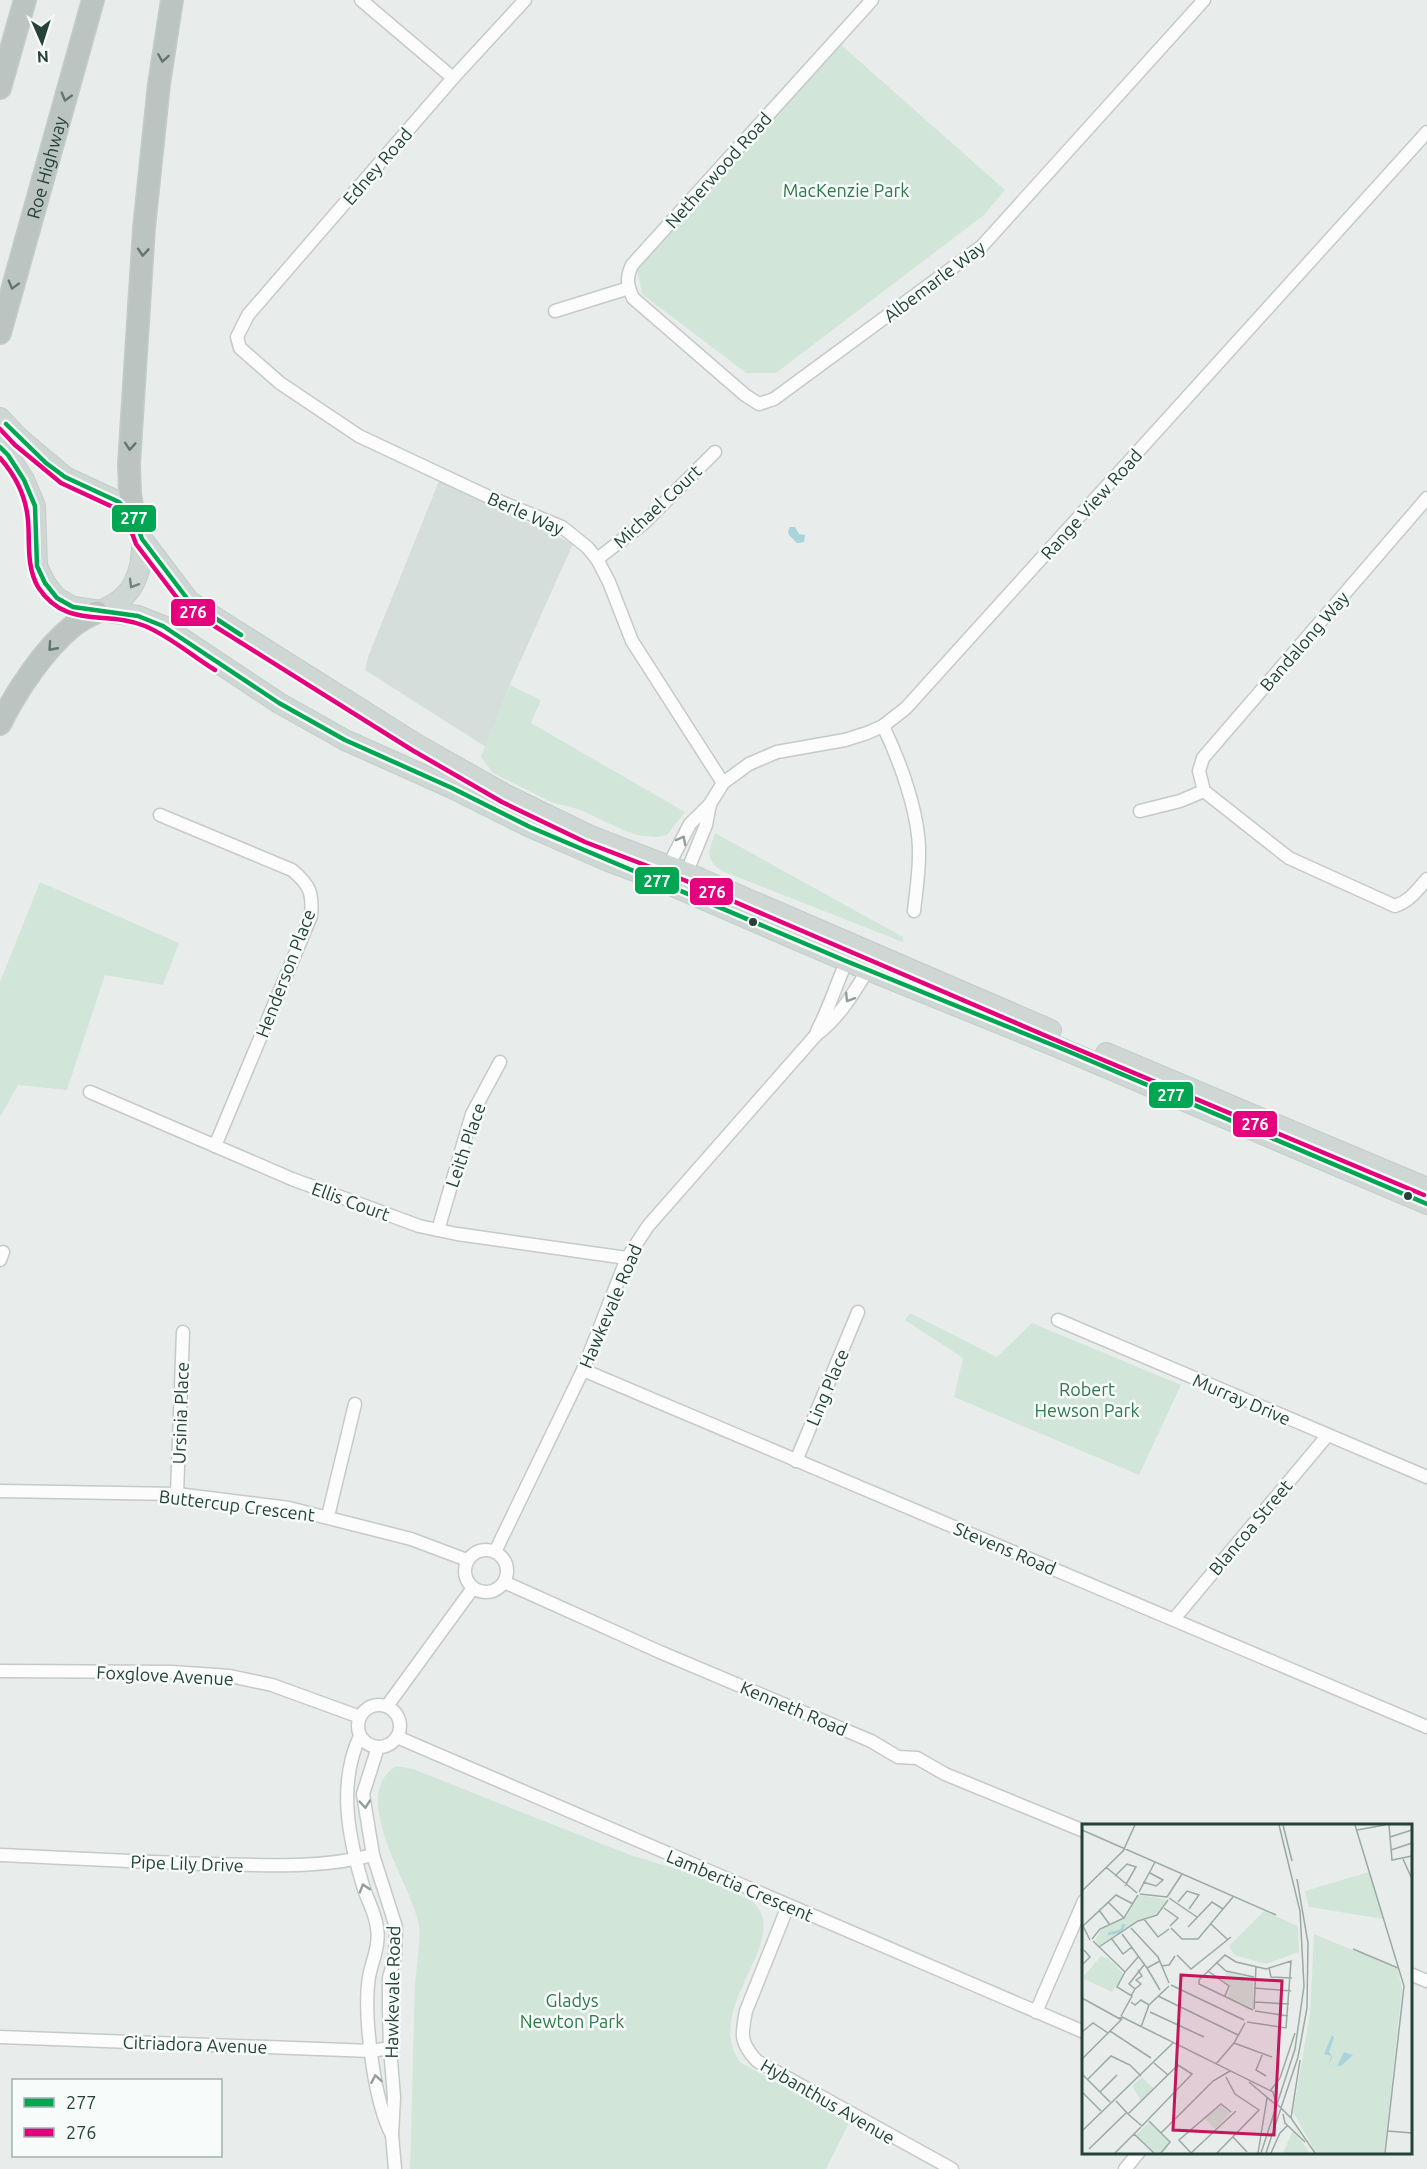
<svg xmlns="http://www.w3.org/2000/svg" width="1427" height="2169" font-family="Ubuntu,sans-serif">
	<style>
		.built { fill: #d6dedb }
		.green { fill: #d1e6d8 }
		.water { fill: #a9d4db }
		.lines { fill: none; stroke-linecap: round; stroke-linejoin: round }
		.street-casing { stroke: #c5cac8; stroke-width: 15 }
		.primary-casing { stroke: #c3ccc9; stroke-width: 22 }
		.highway-casing { stroke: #c3ccc9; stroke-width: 24 }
		.street { stroke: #fcfcfc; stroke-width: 12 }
		.primary { stroke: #cfd7d5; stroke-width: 20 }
		.highway { stroke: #bcc4c2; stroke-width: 21 }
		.bus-1-casing { stroke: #f7fbf9; stroke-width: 9 }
		.bus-2-casing { stroke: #f7fbf9; stroke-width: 9 }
		.bus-1 { stroke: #00a651; stroke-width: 4.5 }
		.bus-2 { stroke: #e5007d; stroke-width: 4.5 }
		.oneway { stroke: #617670 }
		.oneway2 { stroke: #718580 }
		.oneway3 { stroke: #909f9b }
		.bus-dot { fill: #24423a; stroke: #f7fbf9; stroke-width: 2 }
		.labels { text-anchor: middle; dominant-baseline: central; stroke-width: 5; stroke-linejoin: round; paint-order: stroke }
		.street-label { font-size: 18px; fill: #24423a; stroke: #f7fbf9 }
		.park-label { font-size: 18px; fill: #2d7a4b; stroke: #f7fbf9 }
		.inset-river { fill: none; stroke: #a9d4db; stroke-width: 3 }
		.inset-road { fill: none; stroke: #9aa9a4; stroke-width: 1.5 }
		.view { fill: #c2185b; fill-opacity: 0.15; stroke: #c2185b; stroke-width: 3 }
		.inset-edge { fill: none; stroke: #24423a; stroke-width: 3 }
		.line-badge { stroke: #f7fbf9; stroke-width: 2 }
		.badge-label { font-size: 16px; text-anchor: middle; font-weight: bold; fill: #fff }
	</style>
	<rect width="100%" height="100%" fill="#e8edeb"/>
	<!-- built -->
	<polygon class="built" points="439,481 573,544 510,684 486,747 365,670 368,657"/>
	<!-- green -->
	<g class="green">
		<polygon points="839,43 1005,190 984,215 776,373 746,373 642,294 637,269"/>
		<polygon points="510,685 541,700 531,723 685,812 667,835 658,837 641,836 625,831 581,810 551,802 493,773 481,757"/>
		<path d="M 715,833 L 903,937 L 903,942 L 722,871 C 704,859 709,851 715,833 Z"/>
		<polygon points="40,882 179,943 163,985 105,975 67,1090 18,1085 0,1117 0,982"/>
		<polygon points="910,1313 997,1357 1032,1323 1181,1385 1139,1475 954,1397 963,1358 905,1320"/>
		<path d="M 396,1766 L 413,1769 L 630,1855 L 693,1874 L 752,1901 C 795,1939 701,2008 740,2062 L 849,2123 L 826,2169 L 410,2169 C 412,2108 413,2047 415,1985 C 416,1970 421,1939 419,1926 C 412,1884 347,1797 396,1766 Z"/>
	</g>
	<!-- water -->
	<polygon class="water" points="790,527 795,527 799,534 805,535 804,542 797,543 789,535 788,531"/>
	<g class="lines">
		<defs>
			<g id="street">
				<polyline points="361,0 453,78"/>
				<polyline points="525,0 453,78 248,315 237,337 240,348 280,383 359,436 489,497 562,527 587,547 597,559 609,582 632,641 723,783"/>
				<path d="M 872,0 L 632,265 C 626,278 627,285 633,298 L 745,395 L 759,404 L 774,399 L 982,246 L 1204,0"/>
				<polyline points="555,311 629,288"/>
				<path d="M 1427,498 L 1203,758 L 1199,771 L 1204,791 L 1289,858 L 1395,906 C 1410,901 1417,890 1427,879"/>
				<polyline points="597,559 643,524 715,452"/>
				<path d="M 883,726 C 900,761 920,815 919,855 C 919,874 916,892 914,911"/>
				<polyline points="1140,811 1180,801 1204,791"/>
				<path d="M 160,815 L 292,870 C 310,885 313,893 311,916 L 215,1146"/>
				<polyline points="665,872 690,824 710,804 723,783 749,764 777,752 845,740 867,733 883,726 906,708 1427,132"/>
				<polyline points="684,879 706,825 710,804"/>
				<path d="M 817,1031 C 830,1007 837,981 849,956"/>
				<polyline points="90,1092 292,1179 419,1226 457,1234 627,1258"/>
				<polyline points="438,1230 472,1114 500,1062"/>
				<polyline points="0,1260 3,1252"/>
				<polyline points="1058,1320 1427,1477"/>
				<polyline points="583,1370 1427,1727"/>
				<polyline points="796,1461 858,1312"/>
				<polyline points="0,1491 177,1494 289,1508 411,1539 467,1560"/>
				<polyline points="177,1494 183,1332"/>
				<polyline points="328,1516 355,1404"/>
				<circle cx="486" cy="1571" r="21"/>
				<path d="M 495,1552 L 583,1370 L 627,1258 L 648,1226 L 816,1035 C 840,1017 855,991 870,966"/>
				<polyline points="504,1582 660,1652 871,1741 898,1757 917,1758 945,1774 1084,1831"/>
				<polyline points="1174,1619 1327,1436"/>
				<polyline points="0,1671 172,1672 230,1676 272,1685 360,1717"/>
				<circle cx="379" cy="1726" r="21"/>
				<polyline points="387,1706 473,1588"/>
				<path d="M 360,1736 C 337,1785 349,1840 364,1889 C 368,1901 376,1915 377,1928 C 380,1945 372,1961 369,1977 C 363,2015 374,2102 392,2135"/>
				<polyline points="397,1737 1084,2032"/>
				<polyline points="378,1747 363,1794 373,1855 396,1927 395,1956 389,1978 389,2010 390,2048 394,2097 392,2135 395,2169"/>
				<path d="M 0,1855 C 70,1858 140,1862 210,1864 C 264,1865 320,1869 373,1855"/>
				<path d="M 788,1906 L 746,2011 C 741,2035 740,2043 757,2061 L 952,2169"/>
				<polyline points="1410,1974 1427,1981"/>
				<polyline points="1036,2012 1084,1901"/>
				<polyline points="0,2037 371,2051 390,2048"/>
				<polyline points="1125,2169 1139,2152"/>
			</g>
			<g id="primary">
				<polyline points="0,418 20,439 65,477 119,502 134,518 142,539 189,601 416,744 506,795 588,835 687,873 1051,1030"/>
				<polyline points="0,447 8,455 24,480 35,506 37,566 45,583 57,598 73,607 138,616 163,626 279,703 345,740 452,788 530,827 608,861 661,881 846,961 1065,1050 1427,1204"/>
				<path d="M 97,612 C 133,600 143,574 142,539"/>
				<polyline points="1106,1053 1427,1188"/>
			</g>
			<g id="highway">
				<polyline points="0,88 25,0"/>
				<path id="s1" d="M 0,333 L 93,0"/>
				<polyline points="134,518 130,494 129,464 144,228 159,84 172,0"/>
				<path d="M 0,724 C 16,692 44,649 73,626 C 80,620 89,616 97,612"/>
			</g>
		</defs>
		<!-- street casing -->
		<use href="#street" class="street-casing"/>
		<!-- primary casing -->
		<use href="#primary" class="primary-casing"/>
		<!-- highway casing -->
		<use href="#highway" class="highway-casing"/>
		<!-- street -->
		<use href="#street" class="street"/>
		<!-- primary -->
		<use href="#primary" class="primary"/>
		<!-- highway -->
		<use href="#highway" class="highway"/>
		<defs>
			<g id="bus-1">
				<polyline points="6,424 46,463 65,477 119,502 134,518 142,539 189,601 241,635"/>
				<polyline points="0,447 8,455 24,480 35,506 37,566 45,583 57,598 73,607 138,616 163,626 279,703 345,740 452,788 530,827 846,961 1065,1050 1427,1204"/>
			</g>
			<g id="bus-2">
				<polyline points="0,429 15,445 61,483 115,508 128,522 136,544 184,607 412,750 502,802 585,842 684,880 1051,1038 1424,1195"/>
				<path d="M 0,458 C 15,475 26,497 28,520 C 30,542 26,566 38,587 C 66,630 106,610 145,626 C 171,637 192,656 215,670"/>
			</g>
		</defs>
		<!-- bus-1 casing -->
		<use href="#bus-1" class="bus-1-casing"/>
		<!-- bus-2 casing -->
		<use href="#bus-2" class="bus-2-casing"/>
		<!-- bus-1 -->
		<use href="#bus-1" class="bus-1"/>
		<!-- bus-2 -->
		<use href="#bus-2" class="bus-2"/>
	</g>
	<!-- one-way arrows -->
	<defs><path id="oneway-chevron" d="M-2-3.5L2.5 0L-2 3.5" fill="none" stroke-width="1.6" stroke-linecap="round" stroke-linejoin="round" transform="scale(1.5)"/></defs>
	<g class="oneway">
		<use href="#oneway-chevron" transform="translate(163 58) rotate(99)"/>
		<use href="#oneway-chevron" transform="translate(66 97) rotate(106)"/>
		<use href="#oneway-chevron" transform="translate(143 252) rotate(94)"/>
		<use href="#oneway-chevron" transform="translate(13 285) rotate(106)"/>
		<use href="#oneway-chevron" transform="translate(130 446) rotate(94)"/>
		<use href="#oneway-chevron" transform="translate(52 647) rotate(132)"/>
	</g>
	<use class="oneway2" href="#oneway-chevron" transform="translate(133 584) rotate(121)"/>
	<g class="oneway3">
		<use href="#oneway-chevron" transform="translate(682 840) rotate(-62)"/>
		<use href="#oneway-chevron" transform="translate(849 998) rotate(122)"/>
		<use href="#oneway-chevron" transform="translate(365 1804) rotate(85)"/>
		<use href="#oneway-chevron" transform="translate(364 1888) rotate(-107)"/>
		<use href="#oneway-chevron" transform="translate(376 2079) rotate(-100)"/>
	</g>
	<!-- markers -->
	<g class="bus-dot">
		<circle cx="753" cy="922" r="5"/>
		<circle cx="1408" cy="1196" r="5"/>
	</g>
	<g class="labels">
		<!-- street labels -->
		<g class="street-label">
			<text transform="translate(377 166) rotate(-49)">Edney Road</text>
			<text stroke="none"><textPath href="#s1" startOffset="172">Roe Highway</textPath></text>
			<text transform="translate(718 170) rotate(-48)">Netherwood Road</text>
			<text transform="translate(934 281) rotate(-37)">Albemarle Way</text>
			<text transform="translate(1091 504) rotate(-48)">Range View Road</text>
			<text transform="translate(657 506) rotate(-43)">Michael Court</text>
			<text transform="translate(526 513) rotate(24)">Berle Way</text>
			<text transform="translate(1304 641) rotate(-49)">Bandalong Way</text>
			<text transform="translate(285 973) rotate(-69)">Henderson Place</text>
			<text transform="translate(465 1145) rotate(-71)">Leith Place</text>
			<text transform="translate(351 1201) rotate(20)">Ellis Court</text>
			<text transform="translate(610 1306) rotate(-67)">Hawkevale Road</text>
			<text transform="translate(827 1387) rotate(-67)">Ling Place</text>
			<text transform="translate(1242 1399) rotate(23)">Murray Drive</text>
			<text transform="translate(180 1413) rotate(-88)">Ursinia Place</text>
			<text transform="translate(237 1505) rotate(7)">Buttercup Crescent</text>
			<text transform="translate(1250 1527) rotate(-50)">Blancoa Street</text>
			<text transform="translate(1005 1548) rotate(23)">Stevens Road</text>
			<text transform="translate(165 1675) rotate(3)">Foxglove Avenue</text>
			<text transform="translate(794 1708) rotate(23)">Kenneth Road</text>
			<text transform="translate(187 1863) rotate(2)">Pipe Lily Drive</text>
			<text transform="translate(740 1885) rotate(23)">Lambertia Crescent</text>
			<text transform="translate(392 1992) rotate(-89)">Hawkevale Road</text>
			<text transform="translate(195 2044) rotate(2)">Citriadora Avenue</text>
			<text transform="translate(828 2101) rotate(30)">Hybanthus Avenue</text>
		</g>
		<!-- park labels -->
		<g class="park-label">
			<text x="846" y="190">MacKenzie Park</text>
			<text x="1087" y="1389">Robert<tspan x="1087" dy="21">Hewson Park</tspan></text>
			<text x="572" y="2000">Gladys<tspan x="572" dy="21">Newton Park</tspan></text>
		</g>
	</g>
	<!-- overview -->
	<g transform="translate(1082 1824)">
		<rect width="330" height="330" fill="#e8edeb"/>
		<path d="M 287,48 L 302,95 L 227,83 L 223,67 ZM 57,71 L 83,75 L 84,78 L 76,89 L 56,96 L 18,122 L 13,117 L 20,104 L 45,92 ZM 182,87 L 216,102 L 217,128 L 184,140 L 152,131 L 147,122 ZM 232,110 L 316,145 L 320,165 L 302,329 L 234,329 L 211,288 L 228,190 ZM 19,132 L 27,135 L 42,150 L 30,168 L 0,154 ZM 145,148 L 171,155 L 171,184 L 146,173 L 148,162 L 140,157 ZM 60,253 L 71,264 L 59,277 L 50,262 ZM 139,282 L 148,289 L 133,305 L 122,294 ZM 67,298 L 87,318 L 78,329 L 73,329 L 54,311 ZM 211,306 L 228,329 L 201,329 Z" fill="#d1e6d8"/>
		<path d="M 250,211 L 252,214 L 247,228 L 249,231 L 250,233 L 247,241 L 255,242 L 262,228 L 271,231 L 259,242 L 247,241 L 249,232 L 242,230 Z" fill="#a9d4db"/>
		<path class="inset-river" d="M 26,110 L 39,107 L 42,100"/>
		<path class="inset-road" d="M 201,1 L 210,37M 273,1 L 322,162 L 303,329M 307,1 L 310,36 L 330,32M 0,6 L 194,91M 275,6 L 303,1M 308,13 L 330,6M 309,26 L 330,19M 321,35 L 330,55M 24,43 L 55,69M 33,52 L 45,40 L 54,43 L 43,62M 61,58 L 74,62 L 81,56 L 68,49M 0,67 L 41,27 L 53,1M 57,68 L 73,38M 58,70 L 85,73M 85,73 L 100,50M 87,74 L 115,93M 26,78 L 42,94M 96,78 L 105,67 L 117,71 L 107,85M 82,84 L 96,94 L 88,102M 17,86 L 28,101M 62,95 L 76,113 L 87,105M 129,100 L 146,116M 106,103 L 130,78 L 141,85M 49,104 L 76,133 L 87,159M 89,104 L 100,115 L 116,115 L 151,73M 40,110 L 65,144 L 78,137M 29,114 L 41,130 L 50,123M 10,115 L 18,105 L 42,94 L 56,71M 8,116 L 1,102 L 34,71 L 51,80M 11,117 L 43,148 L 57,132M 17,123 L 56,97 L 75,91 L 86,76M 271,125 L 316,144M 95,131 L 109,145 L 149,113M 134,138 L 144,147 L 172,153M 0,141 L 8,133 L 2,126M 79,142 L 87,141 L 93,132M 65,144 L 78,166M 187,144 L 189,153 L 210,154M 126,147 L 147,162 L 143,172M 89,161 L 162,196M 172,164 L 209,167M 53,165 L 59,160 L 54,156 L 60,152 L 56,146M 49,172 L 53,165 L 47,160 L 62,141M 76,172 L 156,211M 0,174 L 38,195 L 41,193 L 37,194M 49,178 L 53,181 L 59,176 L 67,181M 173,178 L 207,180M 172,185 L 174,142M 173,187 L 206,192M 68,188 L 122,213M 39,192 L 50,172 L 35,163 L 43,148M 40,193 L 191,268 L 194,279 L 209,294 L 233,329M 165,198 L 204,204 L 209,137 L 184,145 L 154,138 L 143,131 L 117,156 L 117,160 L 171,186M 59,203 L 67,181 L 87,162M 28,207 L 69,234M 0,208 L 11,199 L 26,209M 152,219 L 190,233M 181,229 L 174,246 L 184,252M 0,235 L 40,195M 72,239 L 86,251M 134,240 L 152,219 L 163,199M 0,250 L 28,278M 6,255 L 29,232 L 48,241 L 59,252M 167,258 L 193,280M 188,267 L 198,254 L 213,209M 0,268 L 19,287M 18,268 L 35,251M 34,277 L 46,290 L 60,302 L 110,250 L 96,241 L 46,290M 201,290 L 203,299 L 223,318M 209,294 L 218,236M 67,297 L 88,318 L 79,329M 0,307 L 92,218M 306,307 L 330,309M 79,309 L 131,257 L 148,247M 52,310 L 72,329M 151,313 L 165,328M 7,325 L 44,289M 33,329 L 59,303M 109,329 L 97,316 L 139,280 L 149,288M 109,329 L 154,287M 135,329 L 177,286 L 153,270 L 144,253M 176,329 L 185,274M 179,329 L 213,225 L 222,162 L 218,87 L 197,1M 184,329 L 216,233 L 225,184 L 226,119 L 215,55M 189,329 L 198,309 L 206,301"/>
		<path class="view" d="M 99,151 L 200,157 L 192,311 L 91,306 Z"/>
		<rect width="330" height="330" class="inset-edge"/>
	</g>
	<g class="line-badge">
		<rect x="111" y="504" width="46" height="29" rx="6" fill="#00a651"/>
		<rect x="170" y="598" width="46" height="29" rx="6" fill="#e5007d"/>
		<rect x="634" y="866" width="46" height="29" rx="6" fill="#00a651"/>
		<rect x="689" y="877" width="45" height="29" rx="6" fill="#e5007d"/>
		<rect x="1148" y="1081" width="46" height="28" rx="6" fill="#00a651"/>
		<rect x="1232" y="1110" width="46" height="28" rx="6" fill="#e5007d"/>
	</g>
	<g class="badge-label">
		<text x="134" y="524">277</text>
		<text x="193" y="618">276</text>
		<text x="657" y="887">277</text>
		<text x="712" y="898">276</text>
		<text x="1171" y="1101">277</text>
		<text x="1255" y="1130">276</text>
	</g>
	<!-- legend -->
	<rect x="12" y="2079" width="210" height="78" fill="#f7fbf9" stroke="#a3b1ad" stroke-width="1.5"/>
	<rect x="24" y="2098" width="30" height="9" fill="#00a651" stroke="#a3b1ad" stroke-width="1.5"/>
	<text x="66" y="2109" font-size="18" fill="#24423a">277</text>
	<rect x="24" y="2128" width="30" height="9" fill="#e5007d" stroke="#a3b1ad" stroke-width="1.5"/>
	<text x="66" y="2139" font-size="18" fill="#24423a">276</text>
	<!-- north arrow -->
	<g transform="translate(42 42) rotate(177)" stroke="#f7fbf9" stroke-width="4.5" paint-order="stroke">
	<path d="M0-4.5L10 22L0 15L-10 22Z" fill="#24423a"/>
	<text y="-9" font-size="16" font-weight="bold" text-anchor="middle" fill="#24423a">N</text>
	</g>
</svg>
